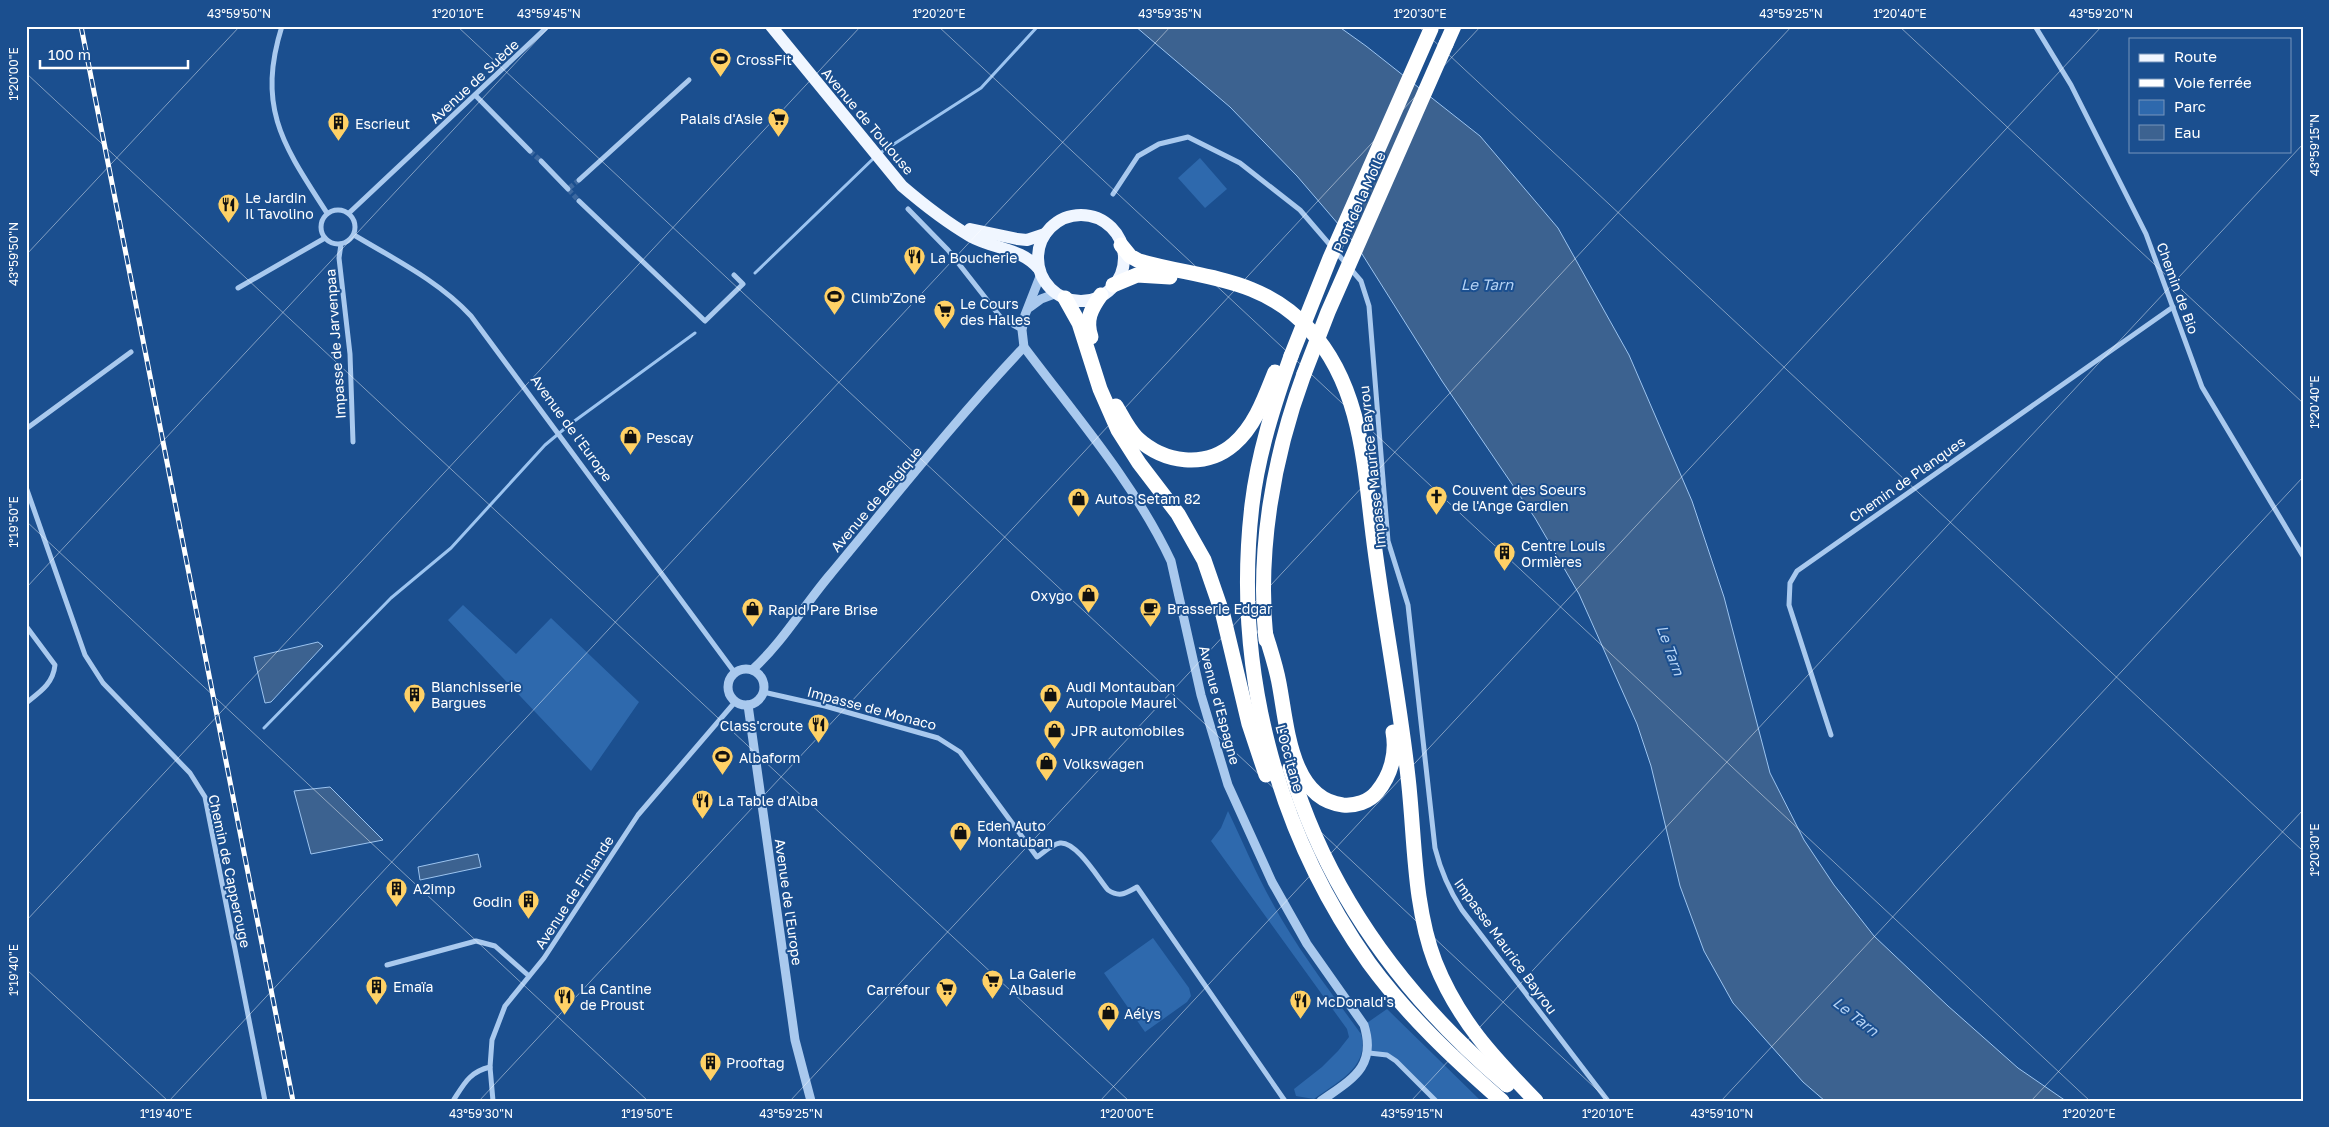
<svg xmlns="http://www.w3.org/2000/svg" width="2329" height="1127" font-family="'Golos Text',sans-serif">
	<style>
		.green { fill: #2e69ad }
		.water { fill: #3c6290; stroke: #9cc4f0 }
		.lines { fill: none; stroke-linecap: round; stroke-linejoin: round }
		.stream { stroke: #9cc4f0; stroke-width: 3 }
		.minor-tunnel { stroke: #3d69a0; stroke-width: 5; stroke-dasharray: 5 2.5; stroke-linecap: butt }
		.minor { stroke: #a9c9ee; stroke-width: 5 }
		.tertiary { stroke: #a9c9ee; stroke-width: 9 }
		.primary { stroke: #f0f6ff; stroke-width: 12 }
		.motorway { stroke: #fff; stroke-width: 15 }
		.rail-casing { stroke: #fff; stroke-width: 5 }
		.rail { stroke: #1b4f8f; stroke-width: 3; stroke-dasharray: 9; stroke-linecap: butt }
		.motorway-bridge { stroke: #fff; stroke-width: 15 }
		.ticks { fill: none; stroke: #fff; stroke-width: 1; stroke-opacity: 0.45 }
		.labels { text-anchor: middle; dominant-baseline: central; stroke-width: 4; stroke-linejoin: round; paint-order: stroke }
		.poi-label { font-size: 14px; fill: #fff; stroke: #1b4f8f; text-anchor: start }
		.street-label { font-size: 14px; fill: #fff; stroke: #1b4f8f }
		.water-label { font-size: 15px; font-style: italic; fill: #b5d3f5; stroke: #1b4f8f }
		.neatline { fill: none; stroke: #fff; stroke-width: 2 }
		.ticks-label { font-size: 12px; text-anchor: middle; fill: #fff }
	</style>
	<rect width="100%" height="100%" fill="#1b4f8f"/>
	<!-- green -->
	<g class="green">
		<polygon points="1200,158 1227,189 1205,208 1178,178"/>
		<polygon points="463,605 516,654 551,618 639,702 591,771 448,620"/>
		<path d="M 1228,811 C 1243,842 1256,874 1273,904 C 1298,950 1330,991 1361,1034 C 1370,1067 1337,1082 1314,1099 L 1296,1096 L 1294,1089 L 1322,1067 L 1338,1051 L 1349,1037 L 1347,1029 L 1211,841 L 1221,828 Z"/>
		<polygon points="1153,938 1189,988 1191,996 1187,1002 1145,1032 1104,973"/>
		<polygon points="1387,1009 1481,1101 1436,1101 1387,1055 1369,1053 1364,1025"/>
	</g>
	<!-- water -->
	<g class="water">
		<polygon points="1135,26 1338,26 1366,46 1480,136 1558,228 1629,355 1692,501 1724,597 1770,773 1804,840 1834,885 1874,936 1948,1006 2018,1068 2066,1101 1825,1101 1803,1082 1733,1003 1704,951 1680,886 1651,766 1637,724 1579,594 1535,518 1442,381 1357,246 1297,176 1230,107"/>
		<polygon points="318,642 323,646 271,702 265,703 254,657"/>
		<polygon points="330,787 383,840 311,854 294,791"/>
		<polygon points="478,854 481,867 420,880 418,867"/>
	</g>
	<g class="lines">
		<!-- stream -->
		<g class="stream">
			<polyline points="880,153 981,88 1038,26"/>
			<polyline points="755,273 875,157"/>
			<polyline points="264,728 391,598 451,548 545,445 569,425 695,333"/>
		</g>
		<!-- minor-tunnel -->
		<g class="minor-tunnel">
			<polyline points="530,151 541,161"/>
			<polyline points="579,180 568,189 579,201"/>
		</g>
		<!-- minor -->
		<g class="minor">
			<path d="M 282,26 C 256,109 284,146 327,213"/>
			<polyline points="2035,26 2071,85 2146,234 2202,387 2303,556"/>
			<polyline points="475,95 530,151"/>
			<polyline points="541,161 568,189"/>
			<polyline points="579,180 689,80"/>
			<path d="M 1113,194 L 1138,156 L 1159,144 L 1188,137 L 1240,163 L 1300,210 L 1361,281 L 1369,306 L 1388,541 L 1408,605 L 1435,848 C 1441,872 1449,890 1462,910 L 1608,1101"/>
			<polyline points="579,201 705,321 743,284 734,275"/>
			<polyline points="908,209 948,250 1002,319 1022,330"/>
			<circle cx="338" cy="227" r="17"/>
			<polyline points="349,213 548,26"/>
			<path d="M 354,235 C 394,259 439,281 471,316 L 735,673"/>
			<polyline points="341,244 339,258 350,354 353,442"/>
			<polyline points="238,288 325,238"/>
			<polyline points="26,429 131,352"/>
			<polyline points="26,487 85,655 103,683 190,773 205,797 265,1101"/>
			<path d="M 26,626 L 55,665 C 53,684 40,692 26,703"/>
			<path d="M 763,692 L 825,706 L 938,738 L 960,752 L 1037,857 C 1043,853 1052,844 1060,843 C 1076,841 1098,878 1108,890 C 1120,898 1126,893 1137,887 L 1285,1101"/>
			<polyline points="1831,735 1789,605 1790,583 1797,571 2173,307"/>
			<polyline points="387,965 476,941 495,946 529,976"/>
			<polyline points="1369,1053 1387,1055 1396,1061 1436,1101"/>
			<path d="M 453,1101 C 464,1084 469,1072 490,1067"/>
			<polyline points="493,1101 490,1067 492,1040 505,1006 544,958 638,815 735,702"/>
		</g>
		<!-- tertiary -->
		<g class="tertiary">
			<path d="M 1041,274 L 1025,315 L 1022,330 L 1024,347 C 1075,415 1135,484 1171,561 L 1201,695 L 1228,785 L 1272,882 L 1307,944 L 1364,1025 C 1377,1067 1352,1079 1321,1101"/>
			<polyline points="1030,307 1041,299 1057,293"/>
			<circle cx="746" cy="687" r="18"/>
			<path d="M 752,670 C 782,643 803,607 829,576 C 893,499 955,420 1024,347"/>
			<polyline points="748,705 795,1040 811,1101"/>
		</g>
		<!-- primary -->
		<g class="primary">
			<path d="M 771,26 L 902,186 C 923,204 946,222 970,236 C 993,249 1022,248 1039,269"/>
			<circle cx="1081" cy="258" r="43"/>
			<polyline points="970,229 1017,239 1027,240 1045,234"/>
		</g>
		<!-- motorway -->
		<g class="motorway">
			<polyline points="1446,44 1454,26"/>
			<path d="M 1121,245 L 1130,256 L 1139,261 C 1202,279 1261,276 1310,330 C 1361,386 1364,464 1373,535 C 1383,616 1399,696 1408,777 C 1415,837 1413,904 1435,962 C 1458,1020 1493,1057 1536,1101"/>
			<polyline points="1113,285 1137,275 1170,277"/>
			<polyline points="1065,298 1079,323 1100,389 1118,430 1139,463 1178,514 1204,560 1223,615 1249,724 1266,775"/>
			<path d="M 1091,337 C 1085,320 1091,309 1101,295"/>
			<path d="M 1291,356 C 1274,404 1258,454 1252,505 C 1233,667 1275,830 1369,963 C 1407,1015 1454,1059 1502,1101"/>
			<path d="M 1116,406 C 1122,416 1128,429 1137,438 C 1164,463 1205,469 1234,444 C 1255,426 1265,397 1275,372"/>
			<path d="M 1265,632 C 1270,649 1276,666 1279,683 C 1287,724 1290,799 1343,805 C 1355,806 1369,802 1377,792 C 1391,775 1397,753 1393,732"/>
			<path d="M 1266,640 C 1257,551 1273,458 1304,374"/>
			<path d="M 1290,768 C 1328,895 1407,1000 1507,1085"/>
		</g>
		<defs>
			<polyline id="rail" points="81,26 293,1101"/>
		</defs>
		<!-- rail casing -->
		<use href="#rail" class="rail-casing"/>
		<!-- rail -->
		<use href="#rail" class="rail"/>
		<!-- motorway-bridge -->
		<g class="motorway-bridge">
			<polyline points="1291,356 1330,258 1431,29"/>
			<polyline points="1304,374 1328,312 1446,44"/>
		</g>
	</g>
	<!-- ticks -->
	<path class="ticks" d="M 457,26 L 1609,1101M 938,26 L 2090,1101M 1418,26 L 2303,851M 1899,26 L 2303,403M 26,73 L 1129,1101M 26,255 L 240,26M 26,521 L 648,1101M 26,588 L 550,26M 26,921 L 861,26M 26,969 L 168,1101M 169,1101 L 1171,26M 479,1101 L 1481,26M 790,1101 L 1792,26M 1100,1101 L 2102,26M 1411,1101 L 2303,144M 1721,1101 L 2303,477M 2031,1101 L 2303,810"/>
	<!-- icons -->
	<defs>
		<symbol id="stadium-pin" viewBox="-11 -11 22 30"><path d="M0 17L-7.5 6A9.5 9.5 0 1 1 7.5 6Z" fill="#ffd166" stroke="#1b4f8f"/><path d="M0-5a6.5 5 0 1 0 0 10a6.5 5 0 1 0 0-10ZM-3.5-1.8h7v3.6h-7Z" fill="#111"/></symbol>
		<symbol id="supermarket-pin" viewBox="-11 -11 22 30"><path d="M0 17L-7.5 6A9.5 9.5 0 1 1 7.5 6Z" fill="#ffd166" stroke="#1b4f8f"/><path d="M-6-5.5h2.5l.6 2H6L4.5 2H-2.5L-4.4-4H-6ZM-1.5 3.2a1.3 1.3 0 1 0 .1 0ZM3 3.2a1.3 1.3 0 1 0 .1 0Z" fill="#111"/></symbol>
		<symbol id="building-pin" viewBox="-11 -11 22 30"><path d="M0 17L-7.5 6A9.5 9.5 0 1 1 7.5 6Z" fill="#ffd166" stroke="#1b4f8f"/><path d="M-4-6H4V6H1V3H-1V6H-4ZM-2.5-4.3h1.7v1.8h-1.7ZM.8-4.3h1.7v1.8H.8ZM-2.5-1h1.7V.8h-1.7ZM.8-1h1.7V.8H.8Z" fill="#111"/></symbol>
		<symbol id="restaurant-pin" viewBox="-11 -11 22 30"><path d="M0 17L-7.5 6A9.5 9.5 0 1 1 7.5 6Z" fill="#ffd166" stroke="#1b4f8f"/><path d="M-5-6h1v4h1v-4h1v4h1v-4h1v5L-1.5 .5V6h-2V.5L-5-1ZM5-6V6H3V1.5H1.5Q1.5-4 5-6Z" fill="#111"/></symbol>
		<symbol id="shop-pin" viewBox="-11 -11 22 30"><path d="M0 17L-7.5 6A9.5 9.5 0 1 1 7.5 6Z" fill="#ffd166" stroke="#1b4f8f"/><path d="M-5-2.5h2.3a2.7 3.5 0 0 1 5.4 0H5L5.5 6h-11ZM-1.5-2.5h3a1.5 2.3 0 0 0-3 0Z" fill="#111"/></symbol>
		<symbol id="church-pin" viewBox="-11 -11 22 30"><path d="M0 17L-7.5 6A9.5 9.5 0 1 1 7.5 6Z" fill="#ffd166" stroke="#1b4f8f"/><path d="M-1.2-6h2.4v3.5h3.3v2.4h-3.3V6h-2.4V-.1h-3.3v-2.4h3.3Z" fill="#111"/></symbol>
		<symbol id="cafe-pin" viewBox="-11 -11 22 30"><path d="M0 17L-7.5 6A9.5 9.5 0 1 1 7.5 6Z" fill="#ffd166" stroke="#1b4f8f"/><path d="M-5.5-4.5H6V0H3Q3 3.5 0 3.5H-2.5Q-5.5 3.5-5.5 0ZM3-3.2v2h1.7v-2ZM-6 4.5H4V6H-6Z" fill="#111"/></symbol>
	</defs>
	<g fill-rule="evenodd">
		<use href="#stadium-pin" x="708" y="46" width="25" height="34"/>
		<use href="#supermarket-pin" x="766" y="106" width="25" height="34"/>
		<use href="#building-pin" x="326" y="110" width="25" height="34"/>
		<use href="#restaurant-pin" x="216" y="192" width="25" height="34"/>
		<use href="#restaurant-pin" x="902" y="244" width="25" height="34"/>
		<use href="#stadium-pin" x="822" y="284" width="25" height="34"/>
		<use href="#supermarket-pin" x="932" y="298" width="25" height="34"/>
		<use href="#shop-pin" x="618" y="424" width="25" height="34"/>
		<use href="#church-pin" x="1424" y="484" width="25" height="34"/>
		<use href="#shop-pin" x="1066" y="486" width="25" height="34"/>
		<use href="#building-pin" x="1492" y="540" width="25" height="34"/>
		<use href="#shop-pin" x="1076" y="582" width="25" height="34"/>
		<use href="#cafe-pin" x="1138" y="596" width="25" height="34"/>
		<use href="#shop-pin" x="740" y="596" width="25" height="34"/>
		<use href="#building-pin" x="402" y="682" width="25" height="34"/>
		<use href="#shop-pin" x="1038" y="682" width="25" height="34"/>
		<use href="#restaurant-pin" x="806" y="712" width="25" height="34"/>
		<use href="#shop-pin" x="1042" y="718" width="25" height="34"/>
		<use href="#stadium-pin" x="710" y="744" width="25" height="34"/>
		<use href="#shop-pin" x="1034" y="750" width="25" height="34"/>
		<use href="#restaurant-pin" x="690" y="788" width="25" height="34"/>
		<use href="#shop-pin" x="948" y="820" width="25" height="34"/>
		<use href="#building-pin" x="384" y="876" width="25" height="34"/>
		<use href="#building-pin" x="516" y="888" width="25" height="34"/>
		<use href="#supermarket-pin" x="980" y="968" width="25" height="34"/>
		<use href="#building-pin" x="364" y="974" width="25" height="34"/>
		<use href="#supermarket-pin" x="934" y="976" width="25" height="34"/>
		<use href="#restaurant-pin" x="552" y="984" width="25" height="34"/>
		<use href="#restaurant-pin" x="1288" y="988" width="25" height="34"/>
		<use href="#shop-pin" x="1096" y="1000" width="25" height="34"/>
		<use href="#building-pin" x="698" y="1050" width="25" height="34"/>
	</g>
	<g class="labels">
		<!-- poi labels -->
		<g class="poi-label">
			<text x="736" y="59">CrossFit</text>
			<text x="763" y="118" text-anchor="end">Palais d'Asie</text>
			<text x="355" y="123">Escrieut</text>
			<text x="245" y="197">Le Jardin<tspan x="245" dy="16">Il Tavolino</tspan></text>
			<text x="930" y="257">La Boucherie</text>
			<text x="851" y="297">Climb'Zone</text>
			<text x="960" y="303">Le Cours<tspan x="960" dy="16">des Halles</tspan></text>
			<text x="646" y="437">Pescay</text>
			<text x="1452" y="489">Couvent des Soeurs<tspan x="1452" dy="16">de l'Ange Gardien</tspan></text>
			<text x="1095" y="498">Autos Setam 82</text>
			<text x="1521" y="545">Centre Louis<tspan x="1521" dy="16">Ormières</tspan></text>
			<text x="1073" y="595" text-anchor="end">Oxygo</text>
			<text x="1167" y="608">Brasserie Edgar</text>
			<text x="768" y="609">Rapid Pare Brise</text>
			<text x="431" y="686">Blanchisserie<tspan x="431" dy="16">Bargues</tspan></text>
			<text x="1066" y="686">Audi Montauban<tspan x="1066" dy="16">Autopole Maurel</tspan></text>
			<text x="803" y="725" text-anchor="end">Class'croute</text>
			<text x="1071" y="730">JPR automobiles</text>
			<text x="739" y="757">Albaform</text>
			<text x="1063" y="763">Volkswagen</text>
			<text x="718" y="800">La Table d'Alba</text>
			<text x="977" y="825">Eden Auto<tspan x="977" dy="16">Montauban</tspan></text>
			<text x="413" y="888">A2imp</text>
			<text x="512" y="901" text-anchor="end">Godin</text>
			<text x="1009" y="973">La Galerie<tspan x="1009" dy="16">Albasud</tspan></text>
			<text x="393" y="986">Emaïa</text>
			<text x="580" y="988">La Cantine<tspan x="580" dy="16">de Proust</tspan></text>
			<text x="930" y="989" text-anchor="end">Carrefour</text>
			<text x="1316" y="1001">McDonald's</text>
			<text x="1124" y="1013">Aélys</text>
			<text x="726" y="1062">Prooftag</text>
		</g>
		<!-- street labels -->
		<g class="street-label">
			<text transform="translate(474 81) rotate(-43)">Avenue de Suède</text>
			<text transform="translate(868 121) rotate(50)">Avenue de Toulouse</text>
			<text transform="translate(1359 202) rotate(-66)">Pont de la Molle</text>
			<text transform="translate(2178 288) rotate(70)">Chemin de Bio</text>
			<text transform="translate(335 344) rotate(-94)">Impasse de Jarvenpaa</text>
			<text transform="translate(572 428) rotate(54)">Avenue de l'Europe</text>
			<text transform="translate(1372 467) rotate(-96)">Impasse Maurice Bayrou</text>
			<text transform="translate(1907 479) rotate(-35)">Chemin de Planques</text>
			<text transform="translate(876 499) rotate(-50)">Avenue de Belgique</text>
			<text transform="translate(1220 705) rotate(75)">Avenue d'Espagne</text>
			<text transform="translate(872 708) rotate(15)">Impasse de Monaco</text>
			<text transform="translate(1290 758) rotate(74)">L'Occitane</text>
			<text transform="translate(230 871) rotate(78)">Chemin de Capperouge</text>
			<text transform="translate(574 892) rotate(-57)">Avenue de Finlande</text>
			<text transform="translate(789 902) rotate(82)">Avenue de l'Europe</text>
			<text transform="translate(1506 946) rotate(54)">Impasse Maurice Bayrou</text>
		</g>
		<!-- water labels -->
		<g class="water-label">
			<text x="1487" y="284">Le Tarn</text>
			<text transform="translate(1671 650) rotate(70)">Le Tarn</text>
			<text transform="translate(1856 1016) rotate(38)">Le Tarn</text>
		</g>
	</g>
	<!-- border -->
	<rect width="2329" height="1127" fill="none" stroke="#1b4f8f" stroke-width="55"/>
	<!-- legend -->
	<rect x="2129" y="38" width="162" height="115" fill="#1b4f8f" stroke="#7695bc"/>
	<rect x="2139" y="54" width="25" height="8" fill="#f0f6ff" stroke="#7695bc"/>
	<text x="2174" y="62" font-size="15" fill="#ffffff">Route</text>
	<rect x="2139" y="79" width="25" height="8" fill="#ffffff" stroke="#7695bc"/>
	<text x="2174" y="88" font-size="15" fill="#ffffff">Voie ferrée</text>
	<rect x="2139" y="100" width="25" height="15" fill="#2e69ad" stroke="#7695bc"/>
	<text x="2174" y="112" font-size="15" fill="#ffffff">Parc</text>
	<rect x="2139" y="125" width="25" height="15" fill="#3c6290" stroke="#7695bc"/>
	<text x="2174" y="138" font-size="15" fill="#ffffff">Eau</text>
	<!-- scale -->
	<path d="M40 60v8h148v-8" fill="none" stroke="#ffffff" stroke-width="2.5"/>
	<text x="48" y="60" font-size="15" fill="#ffffff" stroke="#1b4f8f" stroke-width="4" paint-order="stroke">100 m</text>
	<rect x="28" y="28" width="2274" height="1072" class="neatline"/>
	<g class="ticks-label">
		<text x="239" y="18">43°59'50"N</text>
		<text x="458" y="18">1°20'10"E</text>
		<text x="549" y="18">43°59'45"N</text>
		<text x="939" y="18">1°20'20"E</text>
		<text x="1170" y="18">43°59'35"N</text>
		<text x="1420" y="18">1°20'30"E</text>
		<text x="1791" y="18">43°59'25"N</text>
		<text x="1900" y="18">1°20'40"E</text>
		<text x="2101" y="18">43°59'20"N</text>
		<text transform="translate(14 74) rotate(-90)" y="4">1°20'00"E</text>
		<text transform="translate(2315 145) rotate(-90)" y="4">43°59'15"N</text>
		<text transform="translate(14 254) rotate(-90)" y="4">43°59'50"N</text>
		<text transform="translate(2315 402) rotate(-90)" y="4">1°20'40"E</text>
		<text transform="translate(14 522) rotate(-90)" y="4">1°19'50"E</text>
		<text transform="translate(2315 850) rotate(-90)" y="4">1°20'30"E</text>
		<text transform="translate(14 970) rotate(-90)" y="4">1°19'40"E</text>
		<text x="166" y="1118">1°19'40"E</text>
		<text x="481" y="1118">43°59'30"N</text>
		<text x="647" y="1118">1°19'50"E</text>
		<text x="791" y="1118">43°59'25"N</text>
		<text x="1127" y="1118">1°20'00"E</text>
		<text x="1412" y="1118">43°59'15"N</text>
		<text x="1608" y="1118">1°20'10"E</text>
		<text x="1722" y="1118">43°59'10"N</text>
		<text x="2089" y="1118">1°20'20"E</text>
	</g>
</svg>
